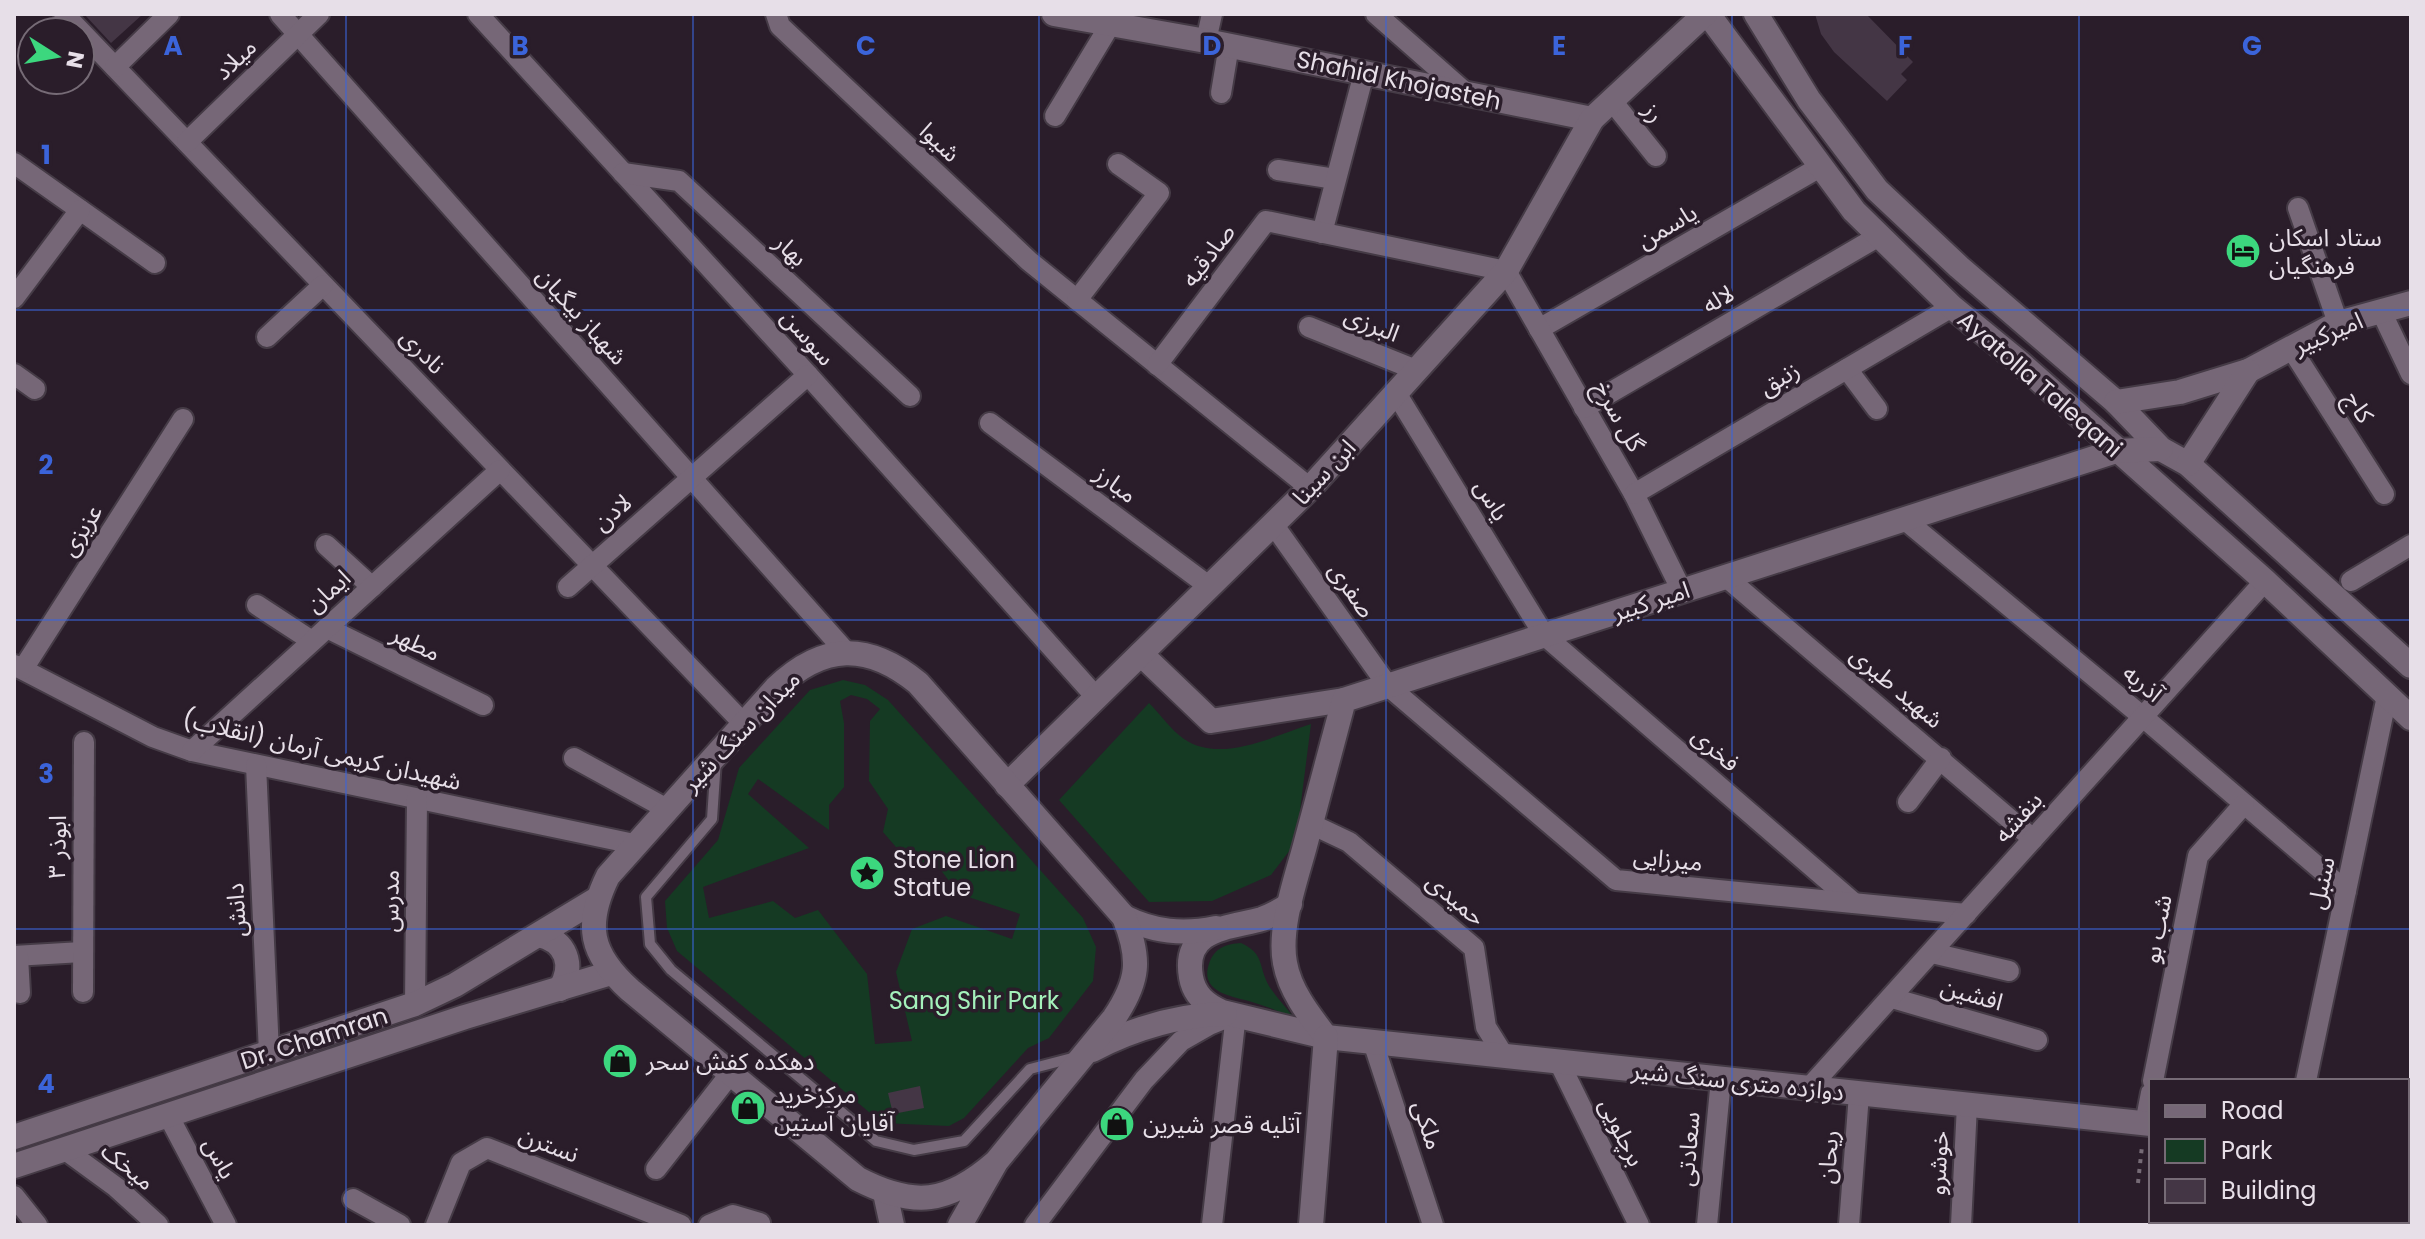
<svg xmlns="http://www.w3.org/2000/svg" width="2425" height="1239" font-family="Poppins,'Noto Sans Arabic',sans-serif">
	<style>
		.green { fill: #153a23; fill-rule: evenodd }
		.building { fill: #443645 }
		.lines { fill: none; stroke-linecap: round; stroke-linejoin: round }
		.lane-casing { stroke: #453b46; stroke-width: 14 }
		.street-casing { stroke: #453b46; stroke-width: 24 }
		.secondary-casing { stroke: #453b46; stroke-width: 28 }
		.path { stroke: #766b76; stroke-width: 4; stroke-dasharray: 4 6; stroke-linecap: butt }
		.lane { stroke: #766777; stroke-width: 10 }
		.street { stroke: #766777; stroke-width: 20 }
		.secondary { stroke: #766777; stroke-width: 24 }
		.grid { fill: none; stroke: #3b64da; stroke-width: 2; stroke-opacity: 0.55 }
		.labels { text-anchor: middle; dominant-baseline: central; stroke-width: 7; stroke-linejoin: round; paint-order: stroke }
		.street-label { font-size: 24px; fill: #e7dfe8; stroke: #2a1d2a }
		.poi-label { font-size: 24px; fill: #e7dfe8; stroke: #2a1d2a; text-anchor: start }
		.park-label { font-size: 24px; fill: #a4f1bb; stroke: #2a1d2a }
		.grid-label { font-size: 26px; text-anchor: middle; font-weight: bold; fill: #3b64da; stroke: #2a1d2a; stroke-width: 7; stroke-linejoin: round; paint-order: stroke }
	</style>
	<rect width="100%" height="100%" fill="#2a1d2a"/>
	<!-- green -->
	<g class="green">
		<path d="M 843,680 L 865,685 L 888,700 L 1083,918 L 1096,947 L 1093,981 L 1049,1038 L 1028,1048 L 964,1118 L 949,1126 L 882,1123 L 677,951 L 667,928 L 665,901 L 718,840 L 739,768 L 810,690 ZM 851,695 L 867,699 L 880,709 L 870,721 L 869,781 L 888,809 L 883,832 L 908,861 L 940,869 L 959,894 L 1020,914 L 1012,939 L 946,916 L 912,929 L 896,972 L 912,1041 L 875,1044 L 867,974 L 818,910 L 795,918 L 773,901 L 709,918 L 703,887 L 809,848 L 748,794 L 758,779 L 829,830 L 829,805 L 844,787 L 844,723 L 840,701 Z"/>
		<path d="M 1149,703 C 1160,714 1171,730 1184,739 C 1221,764 1273,736 1311,724 L 1298,826 L 1290,850 L 1271,875 L 1212,901 L 1149,902 L 1059,800 Z"/>
		<path d="M 1241,943 C 1265,954 1258,966 1269,986 C 1276,997 1286,1007 1294,1018 C 1280,1012 1266,1006 1252,1002 C 1232,996 1197,993 1210,961 C 1216,947 1227,944 1241,943 Z"/>
	</g>
	<!-- building -->
	<g class="building">
		<polygon points="84,14 143,14 111,43"/>
		<polygon points="1815,14 1866,14 1913,62 1901,74 1907,80 1887,101 1834,52 1821,34"/>
		<polygon points="920,1086 924,1108 893,1114 888,1093"/>
	</g>
	<g class="lines">
		<defs>
			<polyline id="lane" points="716,760 712,819 646,897 650,944 671,970 876,1141 914,1150 964,1141 1030,1069 1076,1057"/>
			<g id="street">
				<polyline points="64,14 744,724"/>
				<polyline points="280,14 846,652"/>
				<polyline points="478,14 808,375 1096,697"/>
				<polyline points="776,14 780,26 1029,261 1310,488"/>
				<polyline points="1376,14 1467,94"/>
				<polyline points="1206,41 1212,14"/>
				<polyline points="115,67 169,14"/>
				<polyline points="1221,93 1229,45"/>
				<polyline points="1612,101 1656,156"/>
				<polyline points="1055,116 1110,25"/>
				<polyline points="187,142 319,14"/>
				<polyline points="14,163 155,263"/>
				<polyline points="1278,170 1335,179"/>
				<polyline points="623,173 679,181 910,396"/>
				<polyline points="2298,208 2338,323"/>
				<polyline points="1322,233 1364,73"/>
				<polyline points="14,298 80,210"/>
				<polyline points="1077,300 1159,193 1118,164"/>
				<polyline points="2381,311 2411,374"/>
				<polyline points="1309,327 1416,370"/>
				<polyline points="1539,329 1820,167"/>
				<polyline points="267,337 323,285"/>
				<polyline points="2291,348 2384,494"/>
				<polyline points="1157,365 1266,221 1506,271 1634,494 1682,591"/>
				<polyline points="1847,369 1877,409"/>
				<polyline points="14,374 35,389"/>
				<polyline points="1396,393 1544,635 1854,903"/>
				<polyline points="1584,408 1879,236"/>
				<polyline points="990,423 1210,587"/>
				<polyline points="1634,494 1952,307"/>
				<polyline points="1904,519 2143,717 2346,891"/>
				<polyline points="1273,524 1388,686 1616,880 1966,914"/>
				<polyline points="326,545 372,587"/>
				<polyline points="1726,577 2033,839"/>
				<polyline points="2351,581 2411,545"/>
				<polyline points="568,587 808,375"/>
				<polyline points="257,605 312,641"/>
				<polyline points="327,628 483,705"/>
				<polyline points="14,665 153,737 192,751 634,844"/>
				<polyline points="23,669 183,419"/>
				<polyline points="192,751 500,470"/>
				<polyline points="574,758 667,809"/>
				<polyline points="256,765 269,1053"/>
				<polyline points="1908,802 1941,758"/>
				<polyline points="1311,824 1349,842 1474,948 1486,1027 1504,1056"/>
				<polyline points="1932,953 2009,971"/>
				<polyline points="14,956 82,952"/>
				<polyline points="18,956 20,993"/>
				<polyline points="83,992 84,742"/>
				<polyline points="1892,998 2037,1040"/>
				<polyline points="415,1004 417,799"/>
				<polyline points="1373,1042 1433,1225"/>
				<polyline points="1559,1062 1639,1225"/>
				<polyline points="2153,1081 2198,856 2244,804"/>
				<polyline points="2306,1081 2387,696"/>
				<polyline points="1809,1088 2265,581"/>
				<polyline points="168,1115 226,1225"/>
				<polyline points="2145,1124 2151,1093"/>
				<polyline points="64,1149 116,1187 158,1225"/>
				<polyline points="656,1169 731,1073"/>
				<polyline points="14,1196 37,1225"/>
				<polyline points="353,1199 400,1225"/>
				<polyline points="436,1225 461,1163 487,1148 681,1225"/>
				<polyline points="709,1225 733,1215 760,1223"/>
				<polyline points="1035,1225 1144,1080 1181,1041 1209,1025 1236,1014 1212,1225"/>
				<polyline points="1707,1225 1721,1079"/>
				<polyline points="1849,1225 1859,1094"/>
				<polyline points="1961,1225 1967,1105"/>
				<polyline points="2205,1225 2205,1221"/>
			</g>
			<g id="secondary">
				<polyline points="1054,14 1206,41 1592,119"/>
				<polyline points="1708,14 1854,211 1952,307 2019,362 2265,581 2411,718"/>
				<polyline points="1756,14 1809,100 1877,190 1959,267 2116,402 2161,449 2188,464 2411,666"/>
				<polyline points="2116,402 2180,392 2248,371 2338,323 2411,303"/>
				<polyline points="2188,464 2248,371"/>
				<polyline points="1141,654 1211,721 1344,700"/>
				<polyline points="1007,785 1310,488 1506,271 1592,119 1705,14"/>
				<path d="M 1290,904 C 1281,911 1272,915 1262,919 C 1231,928 1182,927 1191,977 C 1194,995 1206,1005 1222,1012 L 1326,1037 L 2151,1124"/>
				<path d="M 1124,917 C 1154,932 1183,935 1216,928"/>
				<path d="M 539,935 C 566,941 575,965 560,989"/>
				<path d="M 1326,1037 C 1309,1015 1290,991 1285,963 C 1278,927 1297,877 1306,842 C 1319,795 1331,747 1344,700 L 2116,451 L 2161,449"/>
				<path d="M 1092,1050 C 1134,1028 1178,1015 1225,1014"/>
				<polyline points="14,1137 415,1004 455,985 597,899"/>
				<polyline points="2407,1151 2411,1152"/>
				<polyline points="14,1166 465,1017 611,973"/>
				<polyline points="885,1193 892,1225"/>
				<path d="M 960,1225 L 996,1162 L 1114,1018 C 1139,981 1141,959 1124,917 L 918,683 C 868,642 823,643 776,688 L 608,876 C 584,925 590,954 630,990 L 858,1179 C 914,1208 948,1204 996,1162"/>
				<polyline points="1311,1225 1326,1037"/>
			</g>
		</defs>
		<!-- lane casing -->
		<use href="#lane" class="lane-casing"/>
		<!-- street casing -->
		<use href="#street" class="street-casing"/>
		<!-- secondary casing -->
		<use href="#secondary" class="secondary-casing"/>
		<!-- path -->
		<polyline class="path" points="2138,1183 2142,1146"/>
		<!-- lane -->
		<use href="#lane" class="lane"/>
		<!-- street -->
		<use href="#street" class="street"/>
		<!-- secondary -->
		<use href="#secondary" class="secondary"/>
	</g>
	<!-- grid -->
	<path class="grid" d="M 346,14 L 346,1225M 693,14 L 693,1225M 1039,14 L 1039,1225M 1386,14 L 1386,1225M 1732,14 L 1732,1225M 2079,14 L 2079,1225M 14,310 L 2411,310M 14,620 L 2411,620M 14,929 L 2411,929"/>
	<!-- icons -->
	<defs>
		<symbol id="hotel-disc" viewBox="-11 -11 22 22"><circle r="9.5" fill="#3cd77e" stroke="#2a1d2a"/><path d="M-6-4.5h1.5V1H6V5H4.5V3h-9V5H-6ZM-4 0a1.8 1.8 0 1 1 3.6 0ZM.5 0V-2.5h3Q6-2.5 6 0Z" fill="#111"/></symbol>
		<symbol id="sight-disc" viewBox="-11 -11 22 22"><circle r="9.5" fill="#3cd77e" stroke="#2a1d2a"/><path d="M0-6L1.8-2.2L6-1.7L2.9 1.2L3.7 5.4L0 3.3L-3.7 5.4L-2.9 1.2L-6-1.7L-1.8-2.2Z" fill="#111"/></symbol>
		<symbol id="shop-disc" viewBox="-11 -11 22 22"><circle r="9.5" fill="#3cd77e" stroke="#2a1d2a"/><path d="M-5-2.5h2.3a2.7 3.5 0 0 1 5.4 0H5L5.5 6h-11ZM-1.5-2.5h3a1.5 2.3 0 0 0-3 0Z" fill="#111"/></symbol>
	</defs>
	<g fill-rule="evenodd">
		<use href="#hotel-disc" x="2223" y="231" width="40" height="40"/>
		<use href="#sight-disc" x="847" y="853" width="40" height="40"/>
		<use href="#shop-disc" x="600" y="1041" width="40" height="40"/>
		<use href="#shop-disc" x="728" y="1088" width="40" height="40"/>
		<use href="#shop-disc" x="1097" y="1104" width="40" height="40"/>
	</g>
	<g class="labels">
		<!-- street labels -->
		<g class="street-label">
			<text transform="translate(235 59) rotate(-44)">میلاد</text>
			<text transform="translate(1399 80) rotate(12)">Shahid Khojasteh</text>
			<text transform="translate(1654 112) rotate(52)">رز</text>
			<text transform="translate(940 142) rotate(43)">شیوا</text>
			<text transform="translate(1667 226) rotate(-30)">یاسمن</text>
			<text transform="translate(791 250) rotate(43)">بهار</text>
			<text transform="translate(1208 255) rotate(-53)">صادقیه</text>
			<text transform="translate(1718 299) rotate(-30)">لاله</text>
			<text transform="translate(582 316) rotate(48)">شهباز بیگیان</text>
			<text transform="translate(1372 324) rotate(22)">البرزی</text>
			<text transform="translate(2328 333) rotate(-23)">امیرکبیر</text>
			<text transform="translate(808 337) rotate(48)">سوسن</text>
			<text transform="translate(423 351) rotate(46)">نادری</text>
			<text transform="translate(1779 378) rotate(-30)">زنبق</text>
			<text transform="translate(2040 384) rotate(41)">Ayatolla Taleqani</text>
			<text transform="translate(2359 407) rotate(57)">کاج</text>
			<text transform="translate(1619 416) rotate(60)">گل سرخ</text>
			<text transform="translate(1324 472) rotate(-47)">ابن سینا</text>
			<text transform="translate(1116 484) rotate(37)">مبارز</text>
			<text transform="translate(1492 500) rotate(59)">یاس</text>
			<text transform="translate(612 512) rotate(-41)">لادن</text>
			<text transform="translate(81 530) rotate(-57)">عزیزی</text>
			<text transform="translate(1352 590) rotate(55)">صفری</text>
			<text transform="translate(328 591) rotate(-42)">ایمان</text>
			<text transform="translate(1651 601) rotate(-18)">امیر کبیر</text>
			<text transform="translate(416 643) rotate(26)">مطهر</text>
			<text transform="translate(2143 683) rotate(40)">آذربه</text>
			<text transform="translate(1897 687) rotate(40)">شهید طیری</text>
			<text transform="translate(741 731) rotate(-46)">میدان سنگ شیر</text>
			<text transform="translate(1716 749) rotate(41)">فخری</text>
			<text transform="translate(322 750) rotate(13)">شهیدان کریمی آرمان (انقلاب)</text>
			<text transform="translate(2018 817) rotate(-48)">بنفشه</text>
			<text transform="translate(57 847) rotate(-89)">ابوذر ۳</text>
			<text transform="translate(1668 859) rotate(6)">میرزایی</text>
			<text transform="translate(2321 883) rotate(-78)">سنبل</text>
			<text transform="translate(1456 899) rotate(40)">حمیدی</text>
			<text transform="translate(390 901) rotate(-89)">مدرس</text>
			<text transform="translate(236 910) rotate(-93)">دانش</text>
			<text transform="translate(2157 929) rotate(-79)">شب بو</text>
			<text transform="translate(1972 994) rotate(16)">افشین</text>
			<text transform="translate(314 1038) rotate(-18)">Dr. Chamran</text>
			<text transform="translate(1738 1081) rotate(6)">دوازده متری سنگ شیر</text>
			<text transform="translate(1428 1125) rotate(72)">ملکی</text>
			<text transform="translate(1622 1132) rotate(64)">برچلویی</text>
			<text transform="translate(549 1144) rotate(21)">نسترن</text>
			<text transform="translate(1688 1149) rotate(-85)">سعادتی</text>
			<text transform="translate(1828 1157) rotate(-86)">ریحان</text>
			<text transform="translate(220 1158) rotate(62)">یاس</text>
			<text transform="translate(1938 1163) rotate(-87)">خوشرو</text>
			<text transform="translate(128 1166) rotate(39)">میخک</text>
		</g>
		<!-- poi labels -->
		<g class="poi-label">
			<text x="2269" y="237">ستاد اسکان<tspan x="2269" dy="28">فرهنگیان</tspan></text>
			<text x="893" y="859">Stone Lion<tspan x="893" dy="28">Statue</tspan></text>
			<text x="646" y="1061">دهکده کفش سحر</text>
			<text x="774" y="1094">مرکزخرید<tspan x="774" dy="28">آقایان آستین</tspan></text>
			<text x="1143" y="1124">آتلیه قصر شیرین</text>
		</g>
		<!-- park labels -->
		<g class="park-label">
			<text x="974" y="1000">Sang Shir Park</text>
		</g>
	</g>
	<g class="grid-label">
		<text x="173" y="55">A</text>
		<text x="520" y="55">B</text>
		<text x="866" y="55">C</text>
		<text x="1212" y="55">D</text>
		<text x="1559" y="55">E</text>
		<text x="1905" y="55">F</text>
		<text x="2252" y="55">G</text>
		<text x="46" y="164">1</text>
		<text x="46" y="474">2</text>
		<text x="46" y="783">3</text>
		<text x="46" y="1093">4</text>
	</g>
	<!-- border -->
	<rect width="2425" height="1239" fill="none" stroke="#e7dfe8" stroke-width="32"/>
	<!-- legend -->
	<rect x="2149" y="1079" width="260" height="144" fill="#2a1d2a" stroke="#766b76" stroke-width="2"/>
	<rect x="2165" y="1105" width="40" height="12" fill="#766777" stroke="#766b76" stroke-width="2"/>
	<text x="2221" y="1119" font-size="24" fill="#e7dfe8">Road</text>
	<rect x="2165" y="1139" width="40" height="24" fill="#153a23" stroke="#766b76" stroke-width="2"/>
	<text x="2221" y="1159" font-size="24" fill="#e7dfe8">Park</text>
	<rect x="2165" y="1179" width="40" height="24" fill="#443645" stroke="#766b76" stroke-width="2"/>
	<text x="2221" y="1199" font-size="24" fill="#e7dfe8">Building</text>
	<!-- north arrow -->
	<g transform="translate(56 56) rotate(101)"><circle r="38" fill="#2a1d2a" stroke="#766b76" stroke-width="2"/>
	<path d="M0-6L14 30L0 20L-14 30Z" fill="#3cd77e"/>
	<text y="-12" font-size="22" font-weight="bold" text-anchor="middle" fill="#e7dfe8">N</text>
	</g>
</svg>
